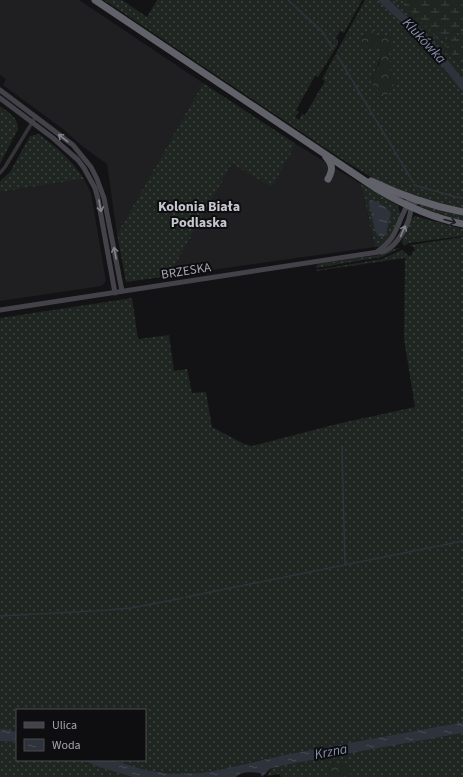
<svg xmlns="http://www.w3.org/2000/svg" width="463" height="777" font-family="'Source Sans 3',sans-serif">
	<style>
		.built { fill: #1f1e20 }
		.grass { fill: url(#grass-dots); fill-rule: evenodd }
		.forest { fill: url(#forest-crowns) }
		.wetland { fill: url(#wetland-marsh) }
		.water { fill: url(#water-ripples) }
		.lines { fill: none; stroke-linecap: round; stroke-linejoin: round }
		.stream { stroke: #2d323b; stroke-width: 1.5 }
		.river { stroke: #2d323b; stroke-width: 8 }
		.street { stroke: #343438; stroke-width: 3.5 }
		.secondary { stroke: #424248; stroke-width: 5 }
		.highway { stroke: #606169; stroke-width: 7 }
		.oneway { stroke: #82848d }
		.oneway2 { stroke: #1e1e21 }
		.labels { text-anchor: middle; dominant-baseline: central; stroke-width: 4; stroke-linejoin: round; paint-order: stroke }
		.street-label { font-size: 13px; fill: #a5a7b2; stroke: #0e0d0f }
		.water-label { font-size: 14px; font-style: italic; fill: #808eaa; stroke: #0e0d0f }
		.neighbourhood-label { font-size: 14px; font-weight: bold; fill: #c6c6cf; stroke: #0e0d0f }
	</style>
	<defs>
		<pattern id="grass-dots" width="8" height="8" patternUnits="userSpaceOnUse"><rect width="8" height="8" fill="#1f2621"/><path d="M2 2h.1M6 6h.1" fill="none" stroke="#3d433f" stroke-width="1.8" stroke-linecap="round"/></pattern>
		<pattern id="forest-crowns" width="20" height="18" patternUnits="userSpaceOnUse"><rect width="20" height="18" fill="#1f2621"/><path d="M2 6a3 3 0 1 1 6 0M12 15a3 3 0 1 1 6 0" fill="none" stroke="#3d433f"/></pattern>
		<pattern id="wetland-marsh" width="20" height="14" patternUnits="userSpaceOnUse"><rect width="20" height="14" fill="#1f2621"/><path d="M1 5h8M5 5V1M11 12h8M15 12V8" fill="none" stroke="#3d433f"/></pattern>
		<pattern id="water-ripples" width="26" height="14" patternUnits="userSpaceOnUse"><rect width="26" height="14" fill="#2d323b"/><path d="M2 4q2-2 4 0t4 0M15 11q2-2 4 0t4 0" fill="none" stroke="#484d55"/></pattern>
	</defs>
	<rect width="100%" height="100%" fill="#131214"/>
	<!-- built -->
	<g class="built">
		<polygon points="0,0 79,0 203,83 117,234 107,164 82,146 63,129 3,85 6,79 0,75"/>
		<polygon points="296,144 361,184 375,247 169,276 232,164 272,186"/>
		<polygon points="84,179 91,193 106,281 102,286 0,301 0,192"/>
	</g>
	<!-- grass -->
	<g class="grass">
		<path d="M 104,0 L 122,0 L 147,17 L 157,0 L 362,0 L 344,33 L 340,31 L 336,38 L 338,40 L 338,44 L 318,77 L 315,76 L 296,110 L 299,112 L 295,117 L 299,120 L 302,114 L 305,115 L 325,81 L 322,79 L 365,0 L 410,0 L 403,4 L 441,40 L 463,27 L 463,32 L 444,44 L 463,69 L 463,209 L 415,197 L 378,181 L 340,158 ZM 375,33 L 375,35 L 378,38 L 391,36 L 392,43 L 386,53 L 388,57 L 390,70 L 395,82 L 387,95 L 378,97 L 378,90 L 372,78 C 377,68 381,59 380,48 L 372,46 L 362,38 L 366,35 Z"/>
		<polygon points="203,83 296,144 272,187 232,164 169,276 126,282 117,234"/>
		<path d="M 0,106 C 9,113 18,117 18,129 L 0,164 Z"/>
		<path d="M 39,134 C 57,148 71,159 84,179 L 0,192 L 0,181 L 10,172 L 30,136 Z"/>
		<path d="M 361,184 L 397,205 C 405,214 393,239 384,245 C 382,246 378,247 375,247 Z"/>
		<polygon points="421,205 463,216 463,222 454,220 416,206"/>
		<path d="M 415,216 L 463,229 L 463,236 L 409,243 L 404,246 C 399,240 408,219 415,216 Z"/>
		<polygon points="463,237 463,722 269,758 214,771 189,774 174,774 145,770 113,760 145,760 145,710 17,710 17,732 0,730 0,318 132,298 138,339 169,335 174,371 187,369 192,393 206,392 212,427 244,444 252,446 337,424 415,407 404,339 405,258 316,271 316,270 382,259 402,250 409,256 412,255 412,252 415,250 413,246 409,246 411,245"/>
		<polygon points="400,248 382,257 316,268 316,266 318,264 379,255 394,249"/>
		<path d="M 463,733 L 463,777 L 281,777 L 279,774 L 267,776 C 269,768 277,767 285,765 Z"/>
		<polygon points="0,741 17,742 17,760 82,760 102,768 132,777 0,777"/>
	</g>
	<!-- forest -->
	<g class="forest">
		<path d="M 369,28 L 375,30 L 375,35 L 378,38 L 391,36 L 393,38 L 392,43 L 393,47 L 387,50 L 386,53 L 391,63 L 390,70 L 395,80 L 395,82 L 387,95 L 380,97 L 378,96 L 378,90 C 366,84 375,73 379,65 C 380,61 380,52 380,49 L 372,46 L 361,47 L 360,47 L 359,42 L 366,35 Z"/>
		<polygon points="344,761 351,768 350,777 332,777 332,775 329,771 327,766 331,764 339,767"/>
	</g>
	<!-- wetland -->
	<g class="wetland">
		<polygon points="410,0 463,0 463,27 441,40 403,4"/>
		<polygon points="463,32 463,69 444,44"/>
	</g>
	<!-- water -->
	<g class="water">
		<path d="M 370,200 C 377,201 387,207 391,213 L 386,234 L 383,237 L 378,236 L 375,230 L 369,204 Z"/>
		<path d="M 463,722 L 463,733 L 285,765 L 270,769 L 262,777 L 260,773 C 252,772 242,771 236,777 L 132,777 L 102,768 L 82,760 L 113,760 L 145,770 L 174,774 L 199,773 L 214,771 L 284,755 Z"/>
		<polygon points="3,729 17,732 17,742 0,741 0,730"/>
	</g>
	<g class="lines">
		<!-- stream -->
		<g class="stream">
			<polyline points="288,0 323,32 333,49"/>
			<polyline points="389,6 398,0"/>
			<polyline points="428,42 437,36"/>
			<polyline points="337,55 413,182"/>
			<polyline points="414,185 456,197 463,198"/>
			<polyline points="342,447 345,565"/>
			<polyline points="186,597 463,541"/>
			<polyline points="95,611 131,608 183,598"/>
			<polyline points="0,616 93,611"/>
		</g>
		<!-- river -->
		<polyline class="river" points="383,0 427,40 463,86"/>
		<!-- street -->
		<polyline class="street" points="0,173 5,167 36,116"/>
		<!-- secondary -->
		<g class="secondary">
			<polyline points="0,90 73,145 91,167 97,179 104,198 122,291"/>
			<polyline points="0,98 53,138 78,160 84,168 95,188 98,199 115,293"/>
			<path d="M 378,251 C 398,237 396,225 407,206 L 420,201"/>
			<path d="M 0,310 L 385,251 C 398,245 410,223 411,208 C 411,204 408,200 407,196"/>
		</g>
		<!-- highway -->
		<g class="highway">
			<path d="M 95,0 L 377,189 C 404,205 432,218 463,224"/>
			<path d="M 326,157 C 333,165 333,170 328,179"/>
			<path d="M 371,181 C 400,195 431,206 463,212"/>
		</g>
	</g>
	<!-- one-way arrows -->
	<defs><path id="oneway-shaft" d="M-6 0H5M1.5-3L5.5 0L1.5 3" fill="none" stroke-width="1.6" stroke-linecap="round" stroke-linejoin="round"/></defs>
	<g class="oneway">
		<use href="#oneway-shaft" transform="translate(63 138) rotate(-142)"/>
		<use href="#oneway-shaft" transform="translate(100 206) rotate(79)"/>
		<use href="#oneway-shaft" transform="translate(403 231) rotate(-66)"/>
		<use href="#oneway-shaft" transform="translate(115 253) rotate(-100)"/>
	</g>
	<use class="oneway2" href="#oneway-shaft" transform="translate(450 221) rotate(15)"/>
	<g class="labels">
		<!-- street labels -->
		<g class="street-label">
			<text transform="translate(186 271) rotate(-9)">BRZESKA</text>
		</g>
		<!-- water labels -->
		<g class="water-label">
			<text transform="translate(424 41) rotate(47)">Klukówka</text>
			<text transform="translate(331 752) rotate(-11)">Krzna</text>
		</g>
		<!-- neighbourhood labels -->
		<g class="neighbourhood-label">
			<text x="199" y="207">Kolonia Biała<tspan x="199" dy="16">Podlaska</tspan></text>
		</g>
	</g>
	<!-- legend -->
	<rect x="16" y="709" width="130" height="52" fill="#0e0d0f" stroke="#4a4b50"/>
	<rect x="24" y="722" width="20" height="6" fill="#424248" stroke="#4a4b50"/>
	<text x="52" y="729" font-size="12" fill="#a5a7b2">Ulica</text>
	<rect x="24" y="739" width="20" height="12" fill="url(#water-ripples)" stroke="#4a4b50"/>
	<text x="52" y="749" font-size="12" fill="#a5a7b2">Woda</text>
</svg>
